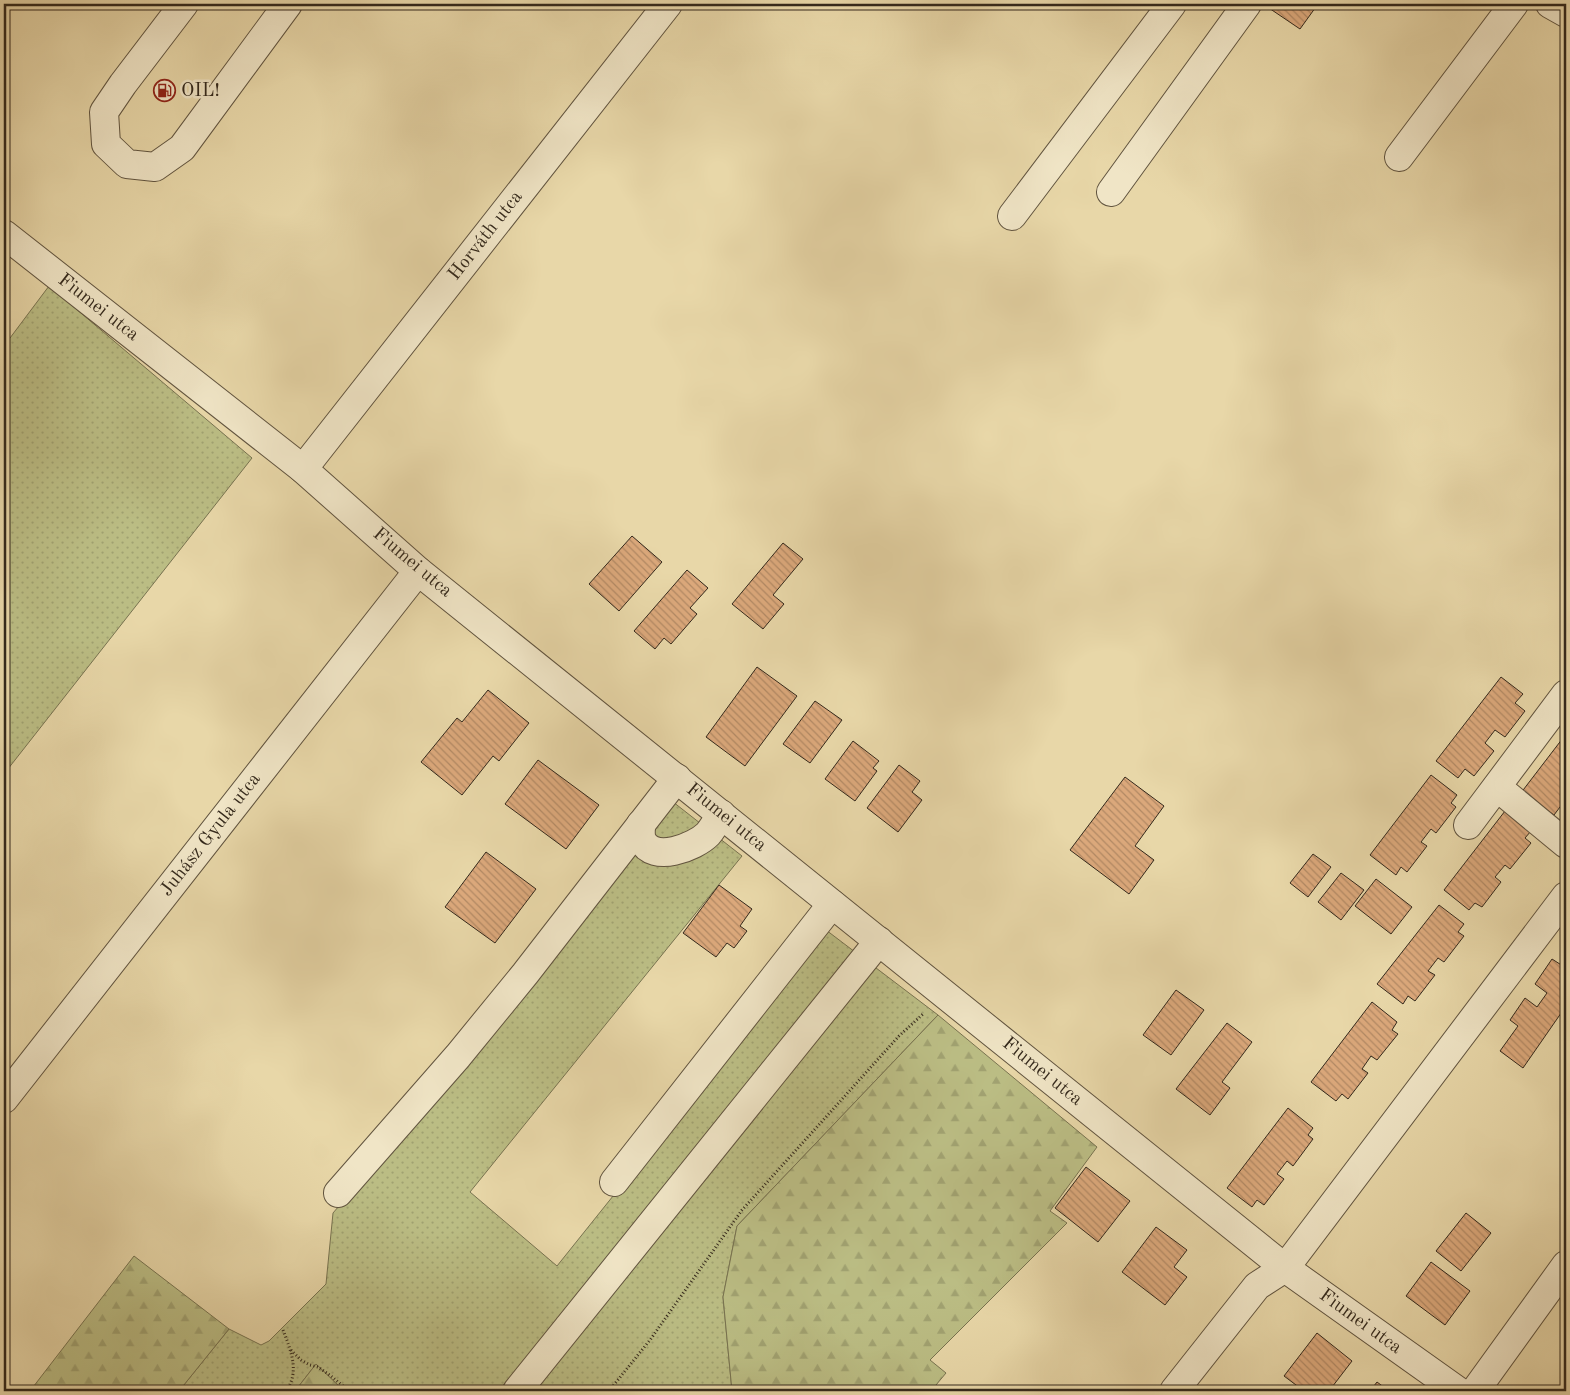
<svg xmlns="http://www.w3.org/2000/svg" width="1570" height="1395" font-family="'Old Standard TT',serif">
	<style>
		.grass { fill: url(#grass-dots); stroke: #787350 }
		.forest { fill: url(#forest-firs); stroke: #787350 }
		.building { fill: url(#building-back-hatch); stroke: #34291c }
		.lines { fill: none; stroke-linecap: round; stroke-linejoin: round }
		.minor-casing { stroke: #61543f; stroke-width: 30 }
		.path { stroke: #34291c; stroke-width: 3; stroke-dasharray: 1 2.5; stroke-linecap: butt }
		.minor { stroke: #f0e5c6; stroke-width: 28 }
		.labels { text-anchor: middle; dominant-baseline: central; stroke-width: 5; stroke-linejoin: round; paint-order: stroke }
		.poi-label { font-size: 19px; fill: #34291c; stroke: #f0e5c6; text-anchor: start }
		.street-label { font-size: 19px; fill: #34291c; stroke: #f0e5c6 }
	</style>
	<defs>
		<pattern id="grass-dots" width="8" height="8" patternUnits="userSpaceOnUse" patternTransform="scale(1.25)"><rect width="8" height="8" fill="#bbbd84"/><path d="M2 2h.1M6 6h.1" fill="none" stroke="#a1a271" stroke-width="1.8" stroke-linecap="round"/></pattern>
		<pattern id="forest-firs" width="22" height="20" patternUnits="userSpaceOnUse" patternTransform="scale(1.25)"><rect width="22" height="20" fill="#bbbd84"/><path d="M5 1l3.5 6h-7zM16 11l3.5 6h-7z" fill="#a1a271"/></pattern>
		<pattern id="building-back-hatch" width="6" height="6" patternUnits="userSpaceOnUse" patternTransform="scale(1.25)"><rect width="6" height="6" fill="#dba87b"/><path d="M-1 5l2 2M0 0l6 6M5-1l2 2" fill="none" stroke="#b28964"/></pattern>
	</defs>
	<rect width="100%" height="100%" fill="#e8d7a8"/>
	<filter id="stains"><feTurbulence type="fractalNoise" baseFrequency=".004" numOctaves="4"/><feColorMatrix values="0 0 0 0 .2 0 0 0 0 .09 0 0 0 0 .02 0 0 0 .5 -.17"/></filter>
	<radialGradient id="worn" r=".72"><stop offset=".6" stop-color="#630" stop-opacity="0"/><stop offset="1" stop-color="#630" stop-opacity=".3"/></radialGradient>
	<!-- grass -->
	<g class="grass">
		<polygon points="49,286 252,458 4,774 4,346"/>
		<polygon points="668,798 742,856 470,1192 557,1266 826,930 938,1015 737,1226 723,1297 732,1391 341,1391 342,1389 316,1364 295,1391 179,1391 229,1329 261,1345 269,1341 326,1284 333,1213 490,1028"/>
	</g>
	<!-- forest -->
	<g class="forest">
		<polygon points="938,1015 1097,1147 1050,1211 1067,1223 930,1360 946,1373 931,1391 732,1391 723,1297 737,1226"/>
		<polygon points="134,1256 229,1329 179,1391 30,1391"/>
		<polygon points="316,1364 343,1390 341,1391 295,1391"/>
	</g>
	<!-- building -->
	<g class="building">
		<polygon points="1263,4 1318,4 1300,29"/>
		<polygon points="632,536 662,562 619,611 589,584"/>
		<polygon points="783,543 803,559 773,595 784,604 763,629 732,604"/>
		<polygon points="687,570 708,588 690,608 697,614 671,644 664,638 655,649 634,631"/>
		<polygon points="757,667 797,696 745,766 706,737"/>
		<polygon points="1501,677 1523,694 1515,703 1525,711 1505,737 1495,730 1485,743 1494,751 1474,776 1465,769 1458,778 1436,761"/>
		<polygon points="488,690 529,723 499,761 493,756 462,795 421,762 457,718 462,722"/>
		<polygon points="815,701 842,720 810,763 783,744"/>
		<polygon points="1566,734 1566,799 1554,815 1548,811 1542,818 1517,798"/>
		<polygon points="853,741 879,761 873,768 877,771 855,801 825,779"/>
		<polygon points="538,760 599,805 566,849 505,804"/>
		<polygon points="899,765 920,781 912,792 922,800 898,832 867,808"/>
		<polygon points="1431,775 1457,795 1451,803 1456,807 1436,833 1431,829 1421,842 1427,846 1407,872 1401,867 1396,875 1370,855"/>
		<polygon points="1125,777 1164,806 1135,846 1154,860 1129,894 1070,850"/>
		<polygon points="1505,811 1531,831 1525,838 1531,843 1510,869 1505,865 1495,877 1501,882 1482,907 1475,903 1469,910 1444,890"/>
		<polygon points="486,852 536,889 495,943 445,907"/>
		<polygon points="1313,854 1331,867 1308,897 1290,883"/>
		<polygon points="1341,873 1364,890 1341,920 1318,902"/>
		<polygon points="1376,879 1412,907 1391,934 1355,906"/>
		<polygon points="719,885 752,909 740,926 747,931 734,948 727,943 716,957 683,933"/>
		<polygon points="1439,905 1464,924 1458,932 1464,936 1444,962 1438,958 1428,971 1435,975 1415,1001 1408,996 1403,1004 1377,984"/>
		<polygon points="1552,959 1566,968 1566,1006 1523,1068 1500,1051 1518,1026 1510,1020 1525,998 1537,1007 1547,993 1535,984"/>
		<polygon points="1176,990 1204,1010 1171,1055 1143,1035"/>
		<polygon points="1372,1002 1397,1022 1392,1030 1398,1034 1377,1060 1371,1056 1362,1069 1368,1073 1348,1099 1342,1094 1336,1101 1311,1082"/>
		<polygon points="1227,1023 1252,1042 1222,1082 1230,1088 1210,1115 1176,1089"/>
		<polygon points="1288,1108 1313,1128 1308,1135 1313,1139 1293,1166 1287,1161 1277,1174 1284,1179 1264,1205 1257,1200 1252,1207 1227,1188"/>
		<polygon points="1086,1167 1130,1201 1098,1242 1055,1208"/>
		<polygon points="1466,1213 1491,1233 1461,1271 1436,1251"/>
		<polygon points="1156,1227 1187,1250 1174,1267 1187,1277 1165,1305 1122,1272"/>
		<polygon points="1431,1262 1470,1291 1445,1325 1406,1296"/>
		<polygon points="1317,1333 1352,1361 1329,1391 1304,1391 1284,1376"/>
		<polygon points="1377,1382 1389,1391 1370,1391"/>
	</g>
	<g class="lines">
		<defs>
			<g id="minor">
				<polyline points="184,4 123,84 104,112 106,144 127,164 155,167 182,148 288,4"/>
				<polyline points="1550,4 1566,13"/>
				<polyline points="1399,157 1514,4"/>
				<polyline points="1111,192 1247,4"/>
				<polyline points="1012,216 1172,4"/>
				<polyline points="4,234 303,469 418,571 1285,1268 1458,1391"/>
				<polyline points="303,469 668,4"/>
				<polyline points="1497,787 1566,844"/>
				<path d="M 641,824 C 641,829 640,835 642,840 C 653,864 695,847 708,834 C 713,828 717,821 721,814"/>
				<polyline points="1468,825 1566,694"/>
				<polyline points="4,1099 418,571"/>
				<polyline points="614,1182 832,904"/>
				<polyline points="338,1193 458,1056 525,974 677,778"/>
				<polyline points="517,1391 879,941"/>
				<polyline points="1174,1391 1257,1286 1285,1268 1566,896"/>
				<polyline points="1475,1391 1566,1265"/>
			</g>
		</defs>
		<!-- minor casing -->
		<use href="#minor" class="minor-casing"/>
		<!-- path -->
		<g class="path">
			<path d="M 283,1330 C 291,1351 300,1372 286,1391"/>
			<polyline points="291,1350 301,1360 310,1365 318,1367 331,1376 349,1391"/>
			<polyline points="609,1391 650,1340 742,1210 899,1036 923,1014"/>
		</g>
		<!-- minor -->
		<use href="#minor" class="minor"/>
	</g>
	<!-- icons -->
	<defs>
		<symbol id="fuel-ring" viewBox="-11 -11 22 22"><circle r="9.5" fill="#f0e5c6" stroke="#8f2418" stroke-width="1.5"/><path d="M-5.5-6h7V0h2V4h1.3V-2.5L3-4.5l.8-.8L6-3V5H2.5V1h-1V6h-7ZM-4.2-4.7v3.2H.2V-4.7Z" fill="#8f2418"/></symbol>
	</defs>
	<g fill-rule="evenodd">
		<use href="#fuel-ring" x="152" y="78" width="25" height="25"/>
	</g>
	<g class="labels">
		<!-- poi labels -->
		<g class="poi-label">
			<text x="181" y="91">OIL!</text>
		</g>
		<!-- street labels -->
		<g class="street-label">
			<text transform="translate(486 236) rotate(-52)">Horváth utca</text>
			<text transform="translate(98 308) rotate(38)">Fiumei utca</text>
			<text transform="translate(412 563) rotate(40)">Fiumei utca</text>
			<text transform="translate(726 818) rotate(39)">Fiumei utca</text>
			<text transform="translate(211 835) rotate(-52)">Juhász Gyula utca</text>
			<text transform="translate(1042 1072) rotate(39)">Fiumei utca</text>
			<text transform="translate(1360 1322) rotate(36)">Fiumei utca</text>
		</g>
	</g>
	<!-- margin -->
	<rect width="1570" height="1395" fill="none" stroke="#e8d7a8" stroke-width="20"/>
	<rect x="5" y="5" width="1560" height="1385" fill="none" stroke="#34291c" stroke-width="2.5"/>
	<rect x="10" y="10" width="1550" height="1375" fill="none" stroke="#34291c"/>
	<rect width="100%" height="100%" filter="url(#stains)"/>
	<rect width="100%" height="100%" fill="url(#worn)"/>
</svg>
